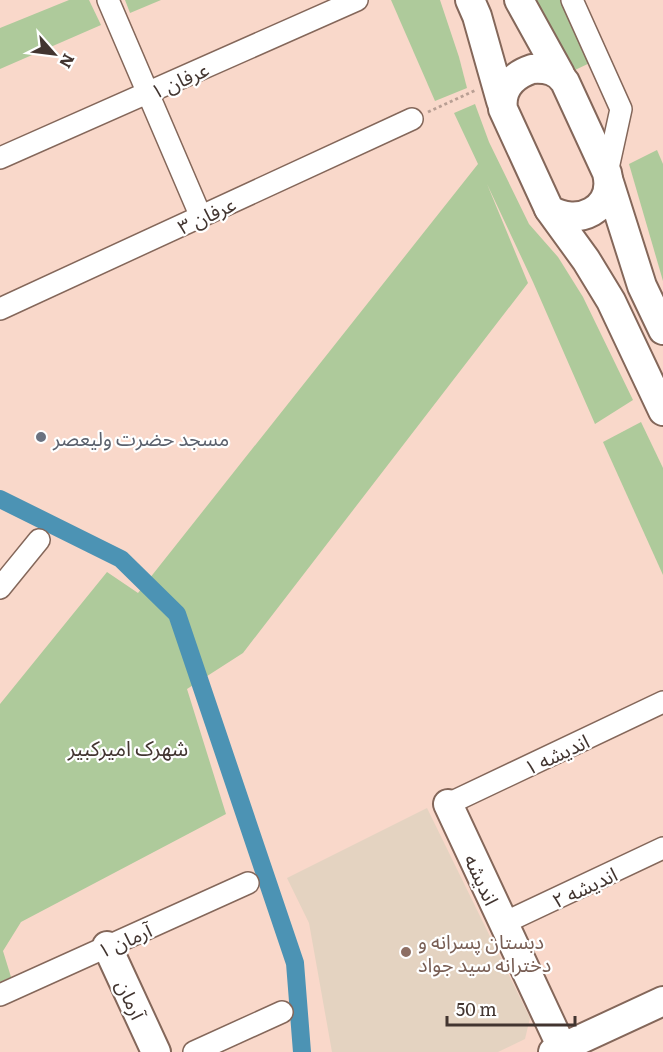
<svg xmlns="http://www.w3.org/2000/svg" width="663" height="1052" font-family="Literata,'Noto Sans Arabic',serif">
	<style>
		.education { fill: #e4d3c1 }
		.green { fill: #aeca9b }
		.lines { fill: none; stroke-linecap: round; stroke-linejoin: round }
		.canal { stroke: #4c93b4; stroke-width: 18 }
		.street-casing { stroke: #84675a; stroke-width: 24 }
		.secondary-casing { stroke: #84675a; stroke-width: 32 }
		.path { stroke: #b99f94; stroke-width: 3; stroke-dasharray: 3 3; stroke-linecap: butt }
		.street { stroke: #fff; stroke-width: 21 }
		.secondary { stroke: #fff; stroke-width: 28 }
		.worship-dot { fill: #6b7280; stroke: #fff; stroke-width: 2 }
		.education-dot { fill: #8d6e63; stroke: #fff; stroke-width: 2 }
		.labels { text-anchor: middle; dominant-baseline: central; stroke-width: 4.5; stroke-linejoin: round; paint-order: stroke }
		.street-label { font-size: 20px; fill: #423530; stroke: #fff }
		.worship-label { font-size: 20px; fill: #5b616d; stroke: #fff; text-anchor: start }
		.education-label { font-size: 20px; fill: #785e54; stroke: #fff; text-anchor: start }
		.neighbourhood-label { font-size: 21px; fill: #423530; stroke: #fff }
	</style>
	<rect width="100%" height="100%" fill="#f9d8ca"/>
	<!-- education -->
	<polygon class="education" points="427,808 530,1018 525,1039 498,1052 332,1052 309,923 287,878"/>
	<!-- green -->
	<g class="green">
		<polygon points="69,0 89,0 101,25 0,69 0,28"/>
		<polygon points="125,0 161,0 130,13"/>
		<polygon points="391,0 440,0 459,57 467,88 435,101"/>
		<polygon points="531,0 564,0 594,61 575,70 542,21"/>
		<polygon points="475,104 489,142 529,224 558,257 583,297 633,400 595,424 533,282 487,184 528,283 243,653 187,689 226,814 21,922 3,951 11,977 0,982 0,704 107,572 138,593 478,164 454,113"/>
		<polygon points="657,150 663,164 663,281 629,164"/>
		<polygon points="641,422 663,468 663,575 603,442"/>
	</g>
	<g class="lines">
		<!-- canal -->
		<polyline class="canal" points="0,499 121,559 177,614 295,963 302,1052"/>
		<defs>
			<g id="street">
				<polyline points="108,0 201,217"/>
				<polyline points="572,0 621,109 607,173"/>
				<polyline points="0,158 357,0"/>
				<polyline points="0,309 412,119"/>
				<polyline points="0,588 39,540"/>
				<polyline points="448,804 663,702"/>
				<polyline points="504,923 663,848"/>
				<polyline points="0,995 248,883"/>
				<polyline points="194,1052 282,1012"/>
			</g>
			<g id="secondary">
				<polyline points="470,0 477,16 501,101"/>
				<polyline points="519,0 560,74"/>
				<path d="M 532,69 C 546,68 557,70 565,82 L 607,173 C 616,209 577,228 549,209 L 503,109 C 500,88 514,75 532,69 Z"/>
				<polyline points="609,182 642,286 663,330"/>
				<polyline points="549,209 586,260 611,301 663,411"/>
				<polyline points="448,804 564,1052"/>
				<polyline points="107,946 156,1052"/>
				<polyline points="553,1052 663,1001"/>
			</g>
		</defs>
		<!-- street casing -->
		<use href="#street" class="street-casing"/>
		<!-- secondary casing -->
		<use href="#secondary" class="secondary-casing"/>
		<!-- path -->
		<polyline class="path" points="428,112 476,90"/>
		<!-- street -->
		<use href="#street" class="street"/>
		<!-- secondary -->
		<use href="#secondary" class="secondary"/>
	</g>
	<!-- markers -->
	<circle class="worship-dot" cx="41" cy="437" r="6"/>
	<circle class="education-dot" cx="406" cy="952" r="6"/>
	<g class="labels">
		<!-- street labels -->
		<g class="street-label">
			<text transform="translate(179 79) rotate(-24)">عرفان ۱</text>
			<text transform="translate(206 214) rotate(-25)">عرفان ۳</text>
			<text transform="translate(556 753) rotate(-25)">اندیشه ۱</text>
			<text transform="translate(483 879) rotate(65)">اندیشه</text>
			<text transform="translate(584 886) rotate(-25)">اندیشه ۲</text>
			<text transform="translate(124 939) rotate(-24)">آرمان ۱</text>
			<text transform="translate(132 999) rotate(65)">آرمان</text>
		</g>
		<!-- worship labels -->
		<g class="worship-label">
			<text x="53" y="437">مسجد حضرت ولیعصر</text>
		</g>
		<!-- education labels -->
		<g class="education-label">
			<text x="418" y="940">دبستان پسرانه و<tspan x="418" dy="23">دخترانه سید جواد</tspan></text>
		</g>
		<!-- neighbourhood labels -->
		<g class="neighbourhood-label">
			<text x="128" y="746">شهرک امیرکبیر</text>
		</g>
	</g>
	<!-- north arrow -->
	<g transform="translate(54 54) rotate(118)" stroke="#ffffff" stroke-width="4.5" paint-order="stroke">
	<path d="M0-4.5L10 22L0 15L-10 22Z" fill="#423530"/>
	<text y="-9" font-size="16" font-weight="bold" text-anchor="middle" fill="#423530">N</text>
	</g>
	<!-- scale -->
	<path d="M447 1016v9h128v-9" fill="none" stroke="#423530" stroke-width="3"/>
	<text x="456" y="1016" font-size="18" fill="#423530" stroke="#ffffff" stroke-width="4.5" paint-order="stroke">50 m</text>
</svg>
